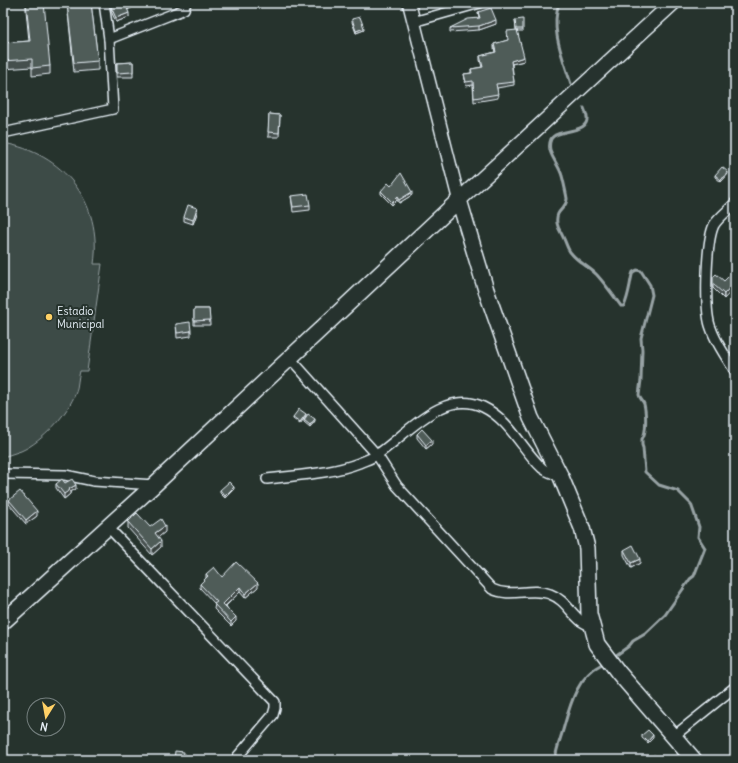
<svg xmlns="http://www.w3.org/2000/svg" width="738" height="763" font-family="Delius,sans-serif">
	<style>
		.green { fill: #3e4b47; stroke: #939ea0 }
		.lines { fill: none; stroke-linecap: round; stroke-linejoin: round }
		.stream { stroke: #98a3a5; stroke-width: 3 }
		.minor-casing { stroke: #e8f1f8; stroke-width: 12 }
		.secondary-casing { stroke: #e8f1f8; stroke-width: 15 }
		.primary-casing { stroke: #e8f1f8; stroke-width: 17 }
		.trunk-casing { stroke: #e8f1f8; stroke-width: 18 }
		.minor { stroke: #26332d; stroke-width: 9 }
		.secondary { stroke: #26332d; stroke-width: 12 }
		.primary { stroke: #26332d; stroke-width: 14 }
		.trunk { stroke: #26332d; stroke-width: 15 }
		.wall { fill: #454f4d; stroke: #e8f1f8 }
		.shaded-wall { fill: #38403e; stroke: #e8f1f8 }
		.building { fill: #505c59; stroke: #e8f1f8 }
		.poi-dot { fill: #ffd166; stroke: #26332d; stroke-width: 1.5 }
		.labels { text-anchor: middle; dominant-baseline: central; stroke-width: 4; stroke-linejoin: round; paint-order: stroke }
		.poi-label { font-size: 11px; fill: #e8f1f8; stroke: #26332d; text-anchor: start }
	</style>
	<rect width="100%" height="100%" fill="#26332d"/>
	<filter id="ink" filterUnits="userSpaceOnUse"><feTurbulence type="fractalNoise" baseFrequency=".025" numOctaves="2"/><feDisplacementMap in="SourceGraphic" scale="8" xChannelSelector="R" yChannelSelector="G"/><feConvolveMatrix kernelMatrix="1 2 1 2 8 2 1 2 1" color-interpolation-filters="sRGB"/></filter>
	<g filter="url(#ink)">
		<!-- green -->
		<path class="green" d="M 3,143 C 63,153 103,202 94,264 L 102,264 L 87,371 L 80,371 C 78,378 78,386 76,392 C 68,414 42,442 21,451 C 15,453 9,455 3,457 Z"/>
		<g class="lines">
			<!-- stream -->
			<g class="stream">
				<path d="M 559,3 C 550,30 563,58 571,84"/>
				<path d="M 584,108 C 585,111 588,116 587,120 C 585,134 556,129 551,139 C 545,153 559,163 562,176 C 563,179 567,197 567,199 C 566,210 555,209 557,223 C 558,229 561,232 563,237 C 566,242 567,249 571,253 C 578,262 589,267 597,275 C 606,285 613,295 621,306 L 624,306 C 626,302 629,290 630,285 C 631,280 631,277 633,272 L 637,270 L 641,271 L 650,285 L 652,295 L 641,338 L 642,350 L 641,380 L 639,395 C 640,399 643,401 644,404 C 646,412 647,433 642,439 L 642,445 L 643,448 L 645,472 L 659,485 L 678,491 L 691,504 L 699,527 L 698,537 L 705,548 L 694,576 L 690,579 L 665,615 L 645,634 L 633,641 L 629,646 L 615,656"/>
				<path d="M 555,760 C 556,750 560,740 563,730 C 570,705 577,676 602,664"/>
			</g>
			<defs>
				<g id="minor">
					<polyline points="413,22 480,3"/>
					<polyline points="109,39 180,11 184,9 186,3"/>
					<polyline points="3,133 113,109 109,39 104,3"/>
					<path d="M 735,203 C 729,210 719,217 714,225 C 706,241 704,312 711,328 C 716,343 726,357 735,371"/>
					<path d="M 290,358 L 377,455 L 397,486 L 492,589 C 510,598 532,587 550,594 C 564,599 570,612 581,621 C 584,623 588,625 592,627"/>
					<polyline points="3,474 65,475 94,481 154,485"/>
					<path d="M 267,479 C 297,475 331,474 359,463 C 366,460 373,458 378,454 C 407,434 444,388 483,407 C 510,420 521,448 542,468 C 547,472 555,474 561,477"/>
					<polyline points="108,527 275,702 275,708 273,715 238,756 236,760"/>
					<polyline points="674,736 735,687"/>
				</g>
				<polyline id="secondary" points="409,3 459,200"/>
				<polyline id="primary" points="459,200 673,3"/>
				<polyline id="trunk" points="3,622 154,485 459,200 486,290 531,418 561,477 582,528 587,548 589,614 597,644 618,672 694,760"/>
			</defs>
			<!-- minor casing -->
			<use href="#minor" class="minor-casing"/>
			<!-- secondary casing -->
			<use href="#secondary" class="secondary-casing"/>
			<!-- primary casing -->
			<use href="#primary" class="primary-casing"/>
			<!-- trunk casing -->
			<use href="#trunk" class="trunk-casing"/>
			<!-- minor -->
			<use href="#minor" class="minor"/>
			<!-- secondary -->
			<use href="#secondary" class="secondary"/>
			<!-- primary -->
			<use href="#primary" class="primary"/>
			<!-- trunk -->
			<use href="#trunk" class="trunk"/>
		</g>
		<!-- wall -->
		<g class="wall">
			<polygon points="26,3 50,66 50,74 32,76 32,67 3,69 3,43 29,41 26,10"/>
			<polygon points="67,3 91,3 98,61 98,70 74,72"/>
			<polygon points="110,3 142,3 127,10 129,17 116,22 111,11 112,7"/>
			<polygon points="478,12 496,24 479,30 450,32 450,28 479,18"/>
			<polygon points="352,19 364,30 356,33 352,22"/>
			<polygon points="515,20 523,29 523,31 517,31 524,61 512,64 514,82 514,85 497,88 498,98 474,102 473,85 466,86 464,74 471,73 471,69 482,67 480,60 480,56 495,52 494,48 494,44 508,40 516,30"/>
			<polygon points="133,62 133,77 117,77 117,63"/>
			<polygon points="269,114 280,115 279,137 268,137"/>
			<polygon points="728,174 721,182 715,177 715,175"/>
			<polygon points="391,186 412,195 399,203 397,200 392,205 381,194 381,191"/>
			<polygon points="291,196 310,205 310,210 293,212"/>
			<polygon points="197,213 193,224 184,221 184,217"/>
			<polygon points="713,277 724,281 724,299 713,288"/>
			<polygon points="194,309 209,309 210,325 194,325"/>
			<polygon points="176,324 191,331 191,336 177,338"/>
			<polygon points="306,414 300,424 293,419 293,417"/>
			<polygon points="304,420 315,421 310,427 304,422"/>
			<polygon points="417,434 432,444 426,449 417,438"/>
			<polygon points="65,483 76,489 70,492 70,494 64,499 56,488 56,484"/>
			<polygon points="234,489 225,498 220,493 220,490"/>
			<polygon points="9,500 37,516 26,524 9,504"/>
			<polygon points="128,522 165,532 158,537 161,547 152,555 128,528"/>
			<polygon points="624,550 640,563 631,568 624,555"/>
			<polygon points="206,574 222,577 258,587 245,598 240,592 226,606 236,621 231,626 214,609 215,604 200,588 200,584 206,578"/>
			<polygon points="642,735 653,738 648,743 642,738"/>
		</g>
		<!-- shaded-wall -->
		<g class="shaded-wall">
			<polygon points="133,3 142,3 126,10 126,6"/>
			<polygon points="129,13 129,17 116,22 116,18"/>
			<polygon points="496,20 496,24 479,30 479,26"/>
			<polygon points="364,28 364,30 356,33 356,31"/>
			<polygon points="524,57 524,61 511,64 511,61"/>
			<polygon points="728,172 728,174 721,182 721,180"/>
			<polygon points="412,192 412,195 399,203 399,200"/>
			<polygon points="397,197 397,200 392,205 392,202"/>
			<polygon points="197,208 197,213 193,224 193,220"/>
			<polygon points="735,282 735,287 724,299 724,294"/>
			<polygon points="306,414 306,416 300,424 300,422"/>
			<polygon points="315,419 315,421 310,427 310,425"/>
			<polygon points="432,440 432,444 426,449 426,445"/>
			<polygon points="76,485 76,489 70,492 70,494 64,499 64,494 69,489"/>
			<polygon points="234,487 234,489 225,498 225,496"/>
			<polygon points="37,511 37,516 26,524 26,520"/>
			<polygon points="165,526 165,532 155,540 155,533"/>
			<polygon points="161,541 161,547 152,555 152,549"/>
			<polygon points="640,559 640,563 631,568 631,563"/>
			<polygon points="258,583 258,587 245,598 245,594"/>
			<polygon points="240,587 240,592 223,608 223,604"/>
			<polygon points="236,617 236,621 231,626 231,622"/>
			<polygon points="653,735 653,738 648,743 648,741"/>
		</g>
		<!-- building -->
		<g class="building">
			<polygon points="26,3 44,3 50,66 32,68 32,59 3,61 3,43 30,41"/>
			<polygon points="67,3 91,3 98,61 74,63"/>
			<polygon points="112,3 133,3 126,6 129,13 116,18 111,7 113,6"/>
			<polygon points="491,8 496,20 479,26 450,28 468,19 480,18 478,12"/>
			<polygon points="360,17 364,28 356,31 352,19"/>
			<polygon points="523,19 523,29 516,29 515,20"/>
			<polygon points="517,30 524,57 511,61 514,82 496,84 498,94 474,98 473,81 466,82 464,74 472,73 471,69 483,67 480,56 496,52 494,44 508,40 507,31"/>
			<polygon points="133,62 133,72 117,73 117,63"/>
			<polygon points="269,114 280,115 279,133 268,132"/>
			<polygon points="722,167 728,172 721,180 715,175"/>
			<polygon points="401,173 412,192 399,200 397,197 392,202 381,191 388,183 391,186"/>
			<polygon points="308,194 310,205 293,207 291,196"/>
			<polygon points="188,205 197,208 193,220 184,217"/>
			<polygon points="732,273 735,276 735,282 724,294 713,284 713,277 716,274 724,281"/>
			<polygon points="194,309 209,309 210,320 194,321"/>
			<polygon points="190,322 191,331 177,333 176,324"/>
			<polygon points="299,409 306,414 300,422 293,417"/>
			<polygon points="308,414 315,419 310,425 304,420"/>
			<polygon points="422,429 432,440 426,445 417,434"/>
			<polygon points="62,479 65,483 72,479 76,485 69,489 70,490 64,494 56,484"/>
			<polygon points="229,482 234,487 225,496 220,490"/>
			<polygon points="20,491 37,511 26,520 9,500"/>
			<polygon points="137,513 150,527 161,519 165,526 155,533 161,541 152,549 128,522"/>
			<polygon points="633,545 640,559 631,563 624,550"/>
			<polygon points="236,562 258,583 245,594 240,587 223,604 236,617 231,622 214,604 217,602 200,584 208,576 206,574 214,567 222,577"/>
			<polygon points="648,730 653,735 648,741 642,735"/>
			<polygon points="175,751 184,752 183,760 174,760"/>
			<polygon points="655,755 656,760 640,760 640,758"/>
		</g>
	</g>
	<!-- markers -->
	<circle class="poi-dot" cx="49" cy="317" r="4"/>
	<g class="labels">
		<!-- poi labels -->
		<g class="poi-label">
			<text x="57" y="311">Estadio<tspan x="57" dy="13">Municipal</tspan></text>
		</g>
	</g>
	<!-- margin -->
	<rect width="738" height="763" fill="none" stroke="#26332d" stroke-width="16"/>
	<rect x="8" y="8" width="722" height="747" fill="none" stroke="#e8f1f8" stroke-width="1.5" filter="url(#ink)"/>
	<!-- north arrow -->
	<g transform="translate(46 717) rotate(191)"><circle r="19" fill="#26332d" stroke="#747f7e"/>
	<path d="M0-3L7 15L0 10L-7 15Z" fill="#ffd166"/>
	<text y="-6" font-size="11" font-weight="bold" text-anchor="middle" fill="#e8f1f8">N</text>
	</g>
</svg>
